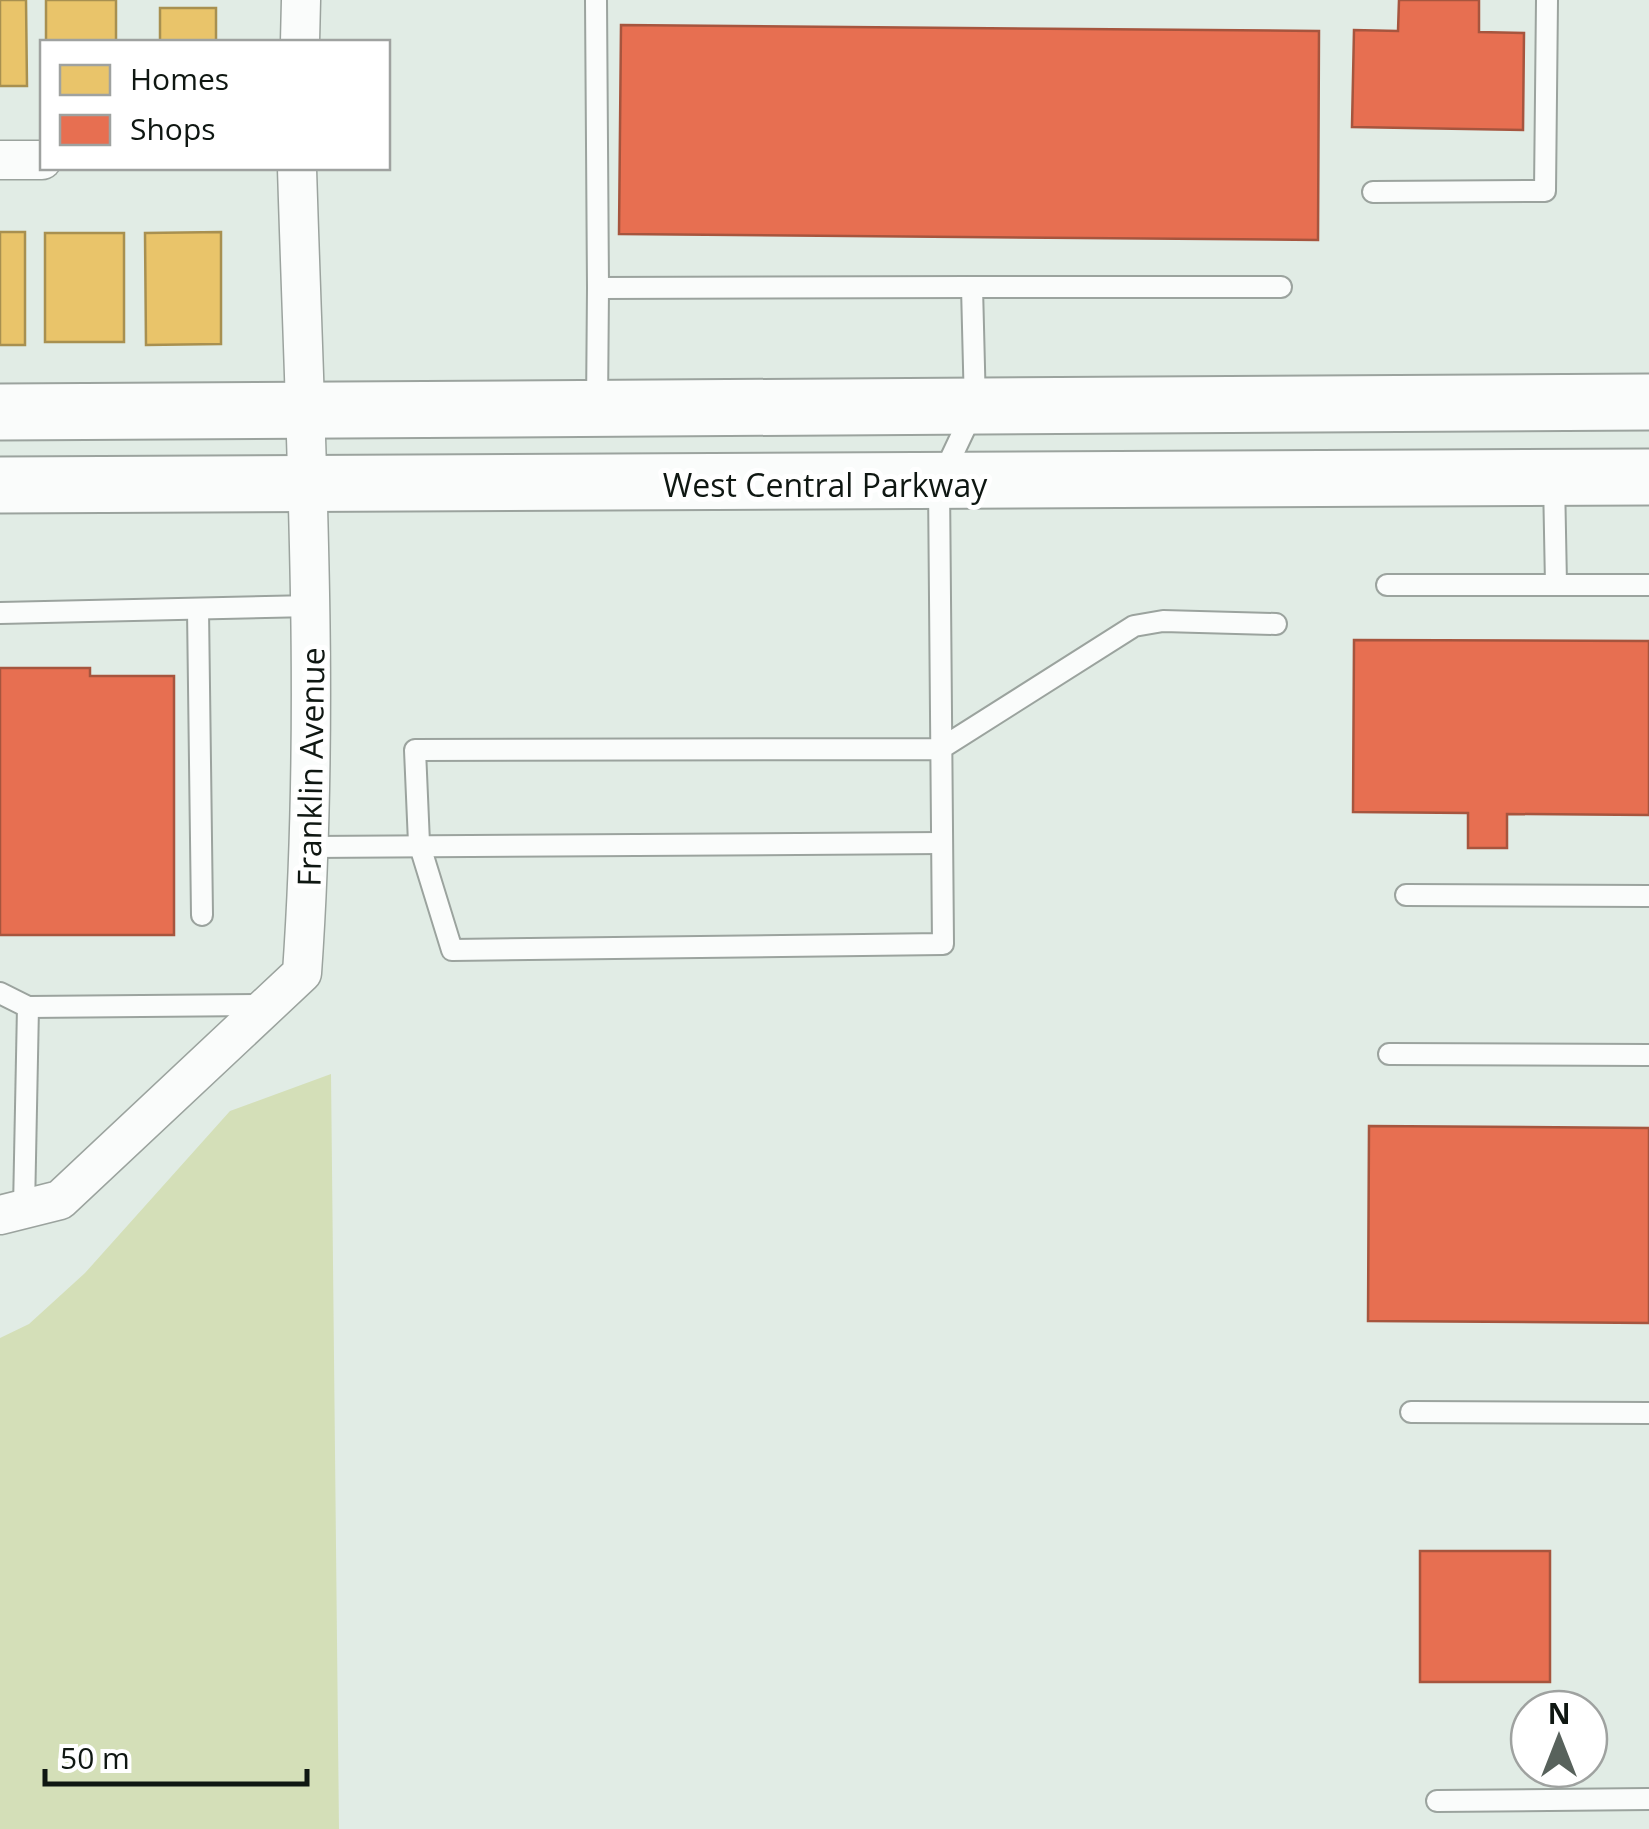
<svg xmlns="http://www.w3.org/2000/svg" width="1649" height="1829" font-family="'Open Sans',sans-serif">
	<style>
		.green { fill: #d4dfb8 }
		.homes { fill: #e9c46a; stroke: #a89050; stroke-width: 2.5 }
		.shops { fill: #e76f51; stroke: #a6553e; stroke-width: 2.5 }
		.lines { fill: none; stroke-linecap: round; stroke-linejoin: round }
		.lane-casing { stroke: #9ba39e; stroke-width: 24 }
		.street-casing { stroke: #9ba39e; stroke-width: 41 }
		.secondary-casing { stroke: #9ba39e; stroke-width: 59 }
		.lane { stroke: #fafcfb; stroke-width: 20 }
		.street { stroke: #fafcfb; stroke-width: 38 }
		.secondary { stroke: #fafcfb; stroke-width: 55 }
		.labels { text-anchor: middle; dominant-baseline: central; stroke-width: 10; stroke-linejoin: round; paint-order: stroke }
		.street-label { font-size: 32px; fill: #0f1712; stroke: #fff }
	</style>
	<rect width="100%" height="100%" fill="#e1ece5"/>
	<!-- green -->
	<polygon class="green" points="331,1074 339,1829 0,1829 0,1338 29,1324 85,1273 230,1111"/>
	<!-- homes -->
	<g class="homes">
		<polygon points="0,0 26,0 27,86 0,86"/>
		<rect x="46" y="0" width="70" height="42"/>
		<rect x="160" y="8" width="56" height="34"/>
		<rect x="0" y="232" width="25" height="113"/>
		<polygon points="221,232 221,344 146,345 145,233"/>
		<rect x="45" y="233" width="79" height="109"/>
	</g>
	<!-- shops -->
	<g class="shops">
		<polygon points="1399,0 1479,0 1479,32 1524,33 1523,130 1352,127 1354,30 1398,31"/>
		<polygon points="621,25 1319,31 1318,240 619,234"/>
		<polygon points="1354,640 1649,641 1649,815 1507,814 1507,848 1468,848 1468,813 1353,812"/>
		<polygon points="0,668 90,668 90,676 174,676 174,935 0,935"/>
		<polygon points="1369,1126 1649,1128 1649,1323 1368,1321"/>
		<rect x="1420" y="1551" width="130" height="131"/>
	</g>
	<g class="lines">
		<defs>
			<g id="lane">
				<polyline points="596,0 598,288"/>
				<polyline points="1373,192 1545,191 1547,0"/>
				<polyline points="597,408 598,288 972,287"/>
				<polyline points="1554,480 1556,584"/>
				<polyline points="1387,585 1649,585"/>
				<polyline points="198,610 202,915"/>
				<polyline points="0,613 312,606"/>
				<polyline points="1276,624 1163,621 1134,626 940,749 415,750 419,843 452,950 943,944 939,483 975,407 972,287 1281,287"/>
				<polyline points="311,847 942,843"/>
				<polyline points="1406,895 1649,896"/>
				<polyline points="0,993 28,1007 264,1005"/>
				<polyline points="1389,1054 1649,1055"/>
				<polyline points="24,1209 28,1007"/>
				<polyline points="1411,1412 1649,1413"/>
				<polyline points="1437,1801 1649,1799"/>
			</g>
			<g id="street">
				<polyline points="300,42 301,0"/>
				<polyline points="0,160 42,160"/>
				<path d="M 0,1215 L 60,1200 L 302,973 C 321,704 305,436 297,168"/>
			</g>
			<g id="secondary">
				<polyline points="0,412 1649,402"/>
				<polyline points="0,485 1649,477"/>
			</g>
		</defs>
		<!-- lane casing -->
		<use href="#lane" class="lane-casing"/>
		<!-- street casing -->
		<use href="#street" class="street-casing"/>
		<!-- secondary casing -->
		<use href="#secondary" class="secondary-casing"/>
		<!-- lane -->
		<use href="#lane" class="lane"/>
		<!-- street -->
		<use href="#street" class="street"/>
		<!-- secondary -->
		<use href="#secondary" class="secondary"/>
	</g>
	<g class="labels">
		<!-- street labels -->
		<g class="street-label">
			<text x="825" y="484">West Central Parkway</text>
			<text transform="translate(310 767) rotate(-89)">Franklin Avenue</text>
		</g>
	</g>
	<!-- legend -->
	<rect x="40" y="40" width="350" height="130" fill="#ffffff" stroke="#9fa2a0" stroke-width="2.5"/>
	<rect x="60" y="65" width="50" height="30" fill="#e9c46a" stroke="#9fa2a0" stroke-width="2.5"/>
	<text x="130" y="90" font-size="30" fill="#0f1712">Homes</text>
	<rect x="60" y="115" width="50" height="30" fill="#e76f51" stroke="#9fa2a0" stroke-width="2.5"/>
	<text x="130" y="140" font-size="30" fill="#0f1712">Shops</text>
	<!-- north arrow -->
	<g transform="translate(1559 1739)"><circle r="48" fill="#ffffff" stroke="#9fa2a0" stroke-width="2.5"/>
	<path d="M0-8L18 38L0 25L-18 38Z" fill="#58625c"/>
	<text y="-15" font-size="28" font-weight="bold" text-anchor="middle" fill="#0f1712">N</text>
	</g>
	<!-- scale -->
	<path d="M45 1769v15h262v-15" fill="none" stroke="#0f1712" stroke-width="5"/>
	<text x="60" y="1769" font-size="30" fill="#0f1712" stroke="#ffffff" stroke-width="8" paint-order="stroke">50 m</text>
</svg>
